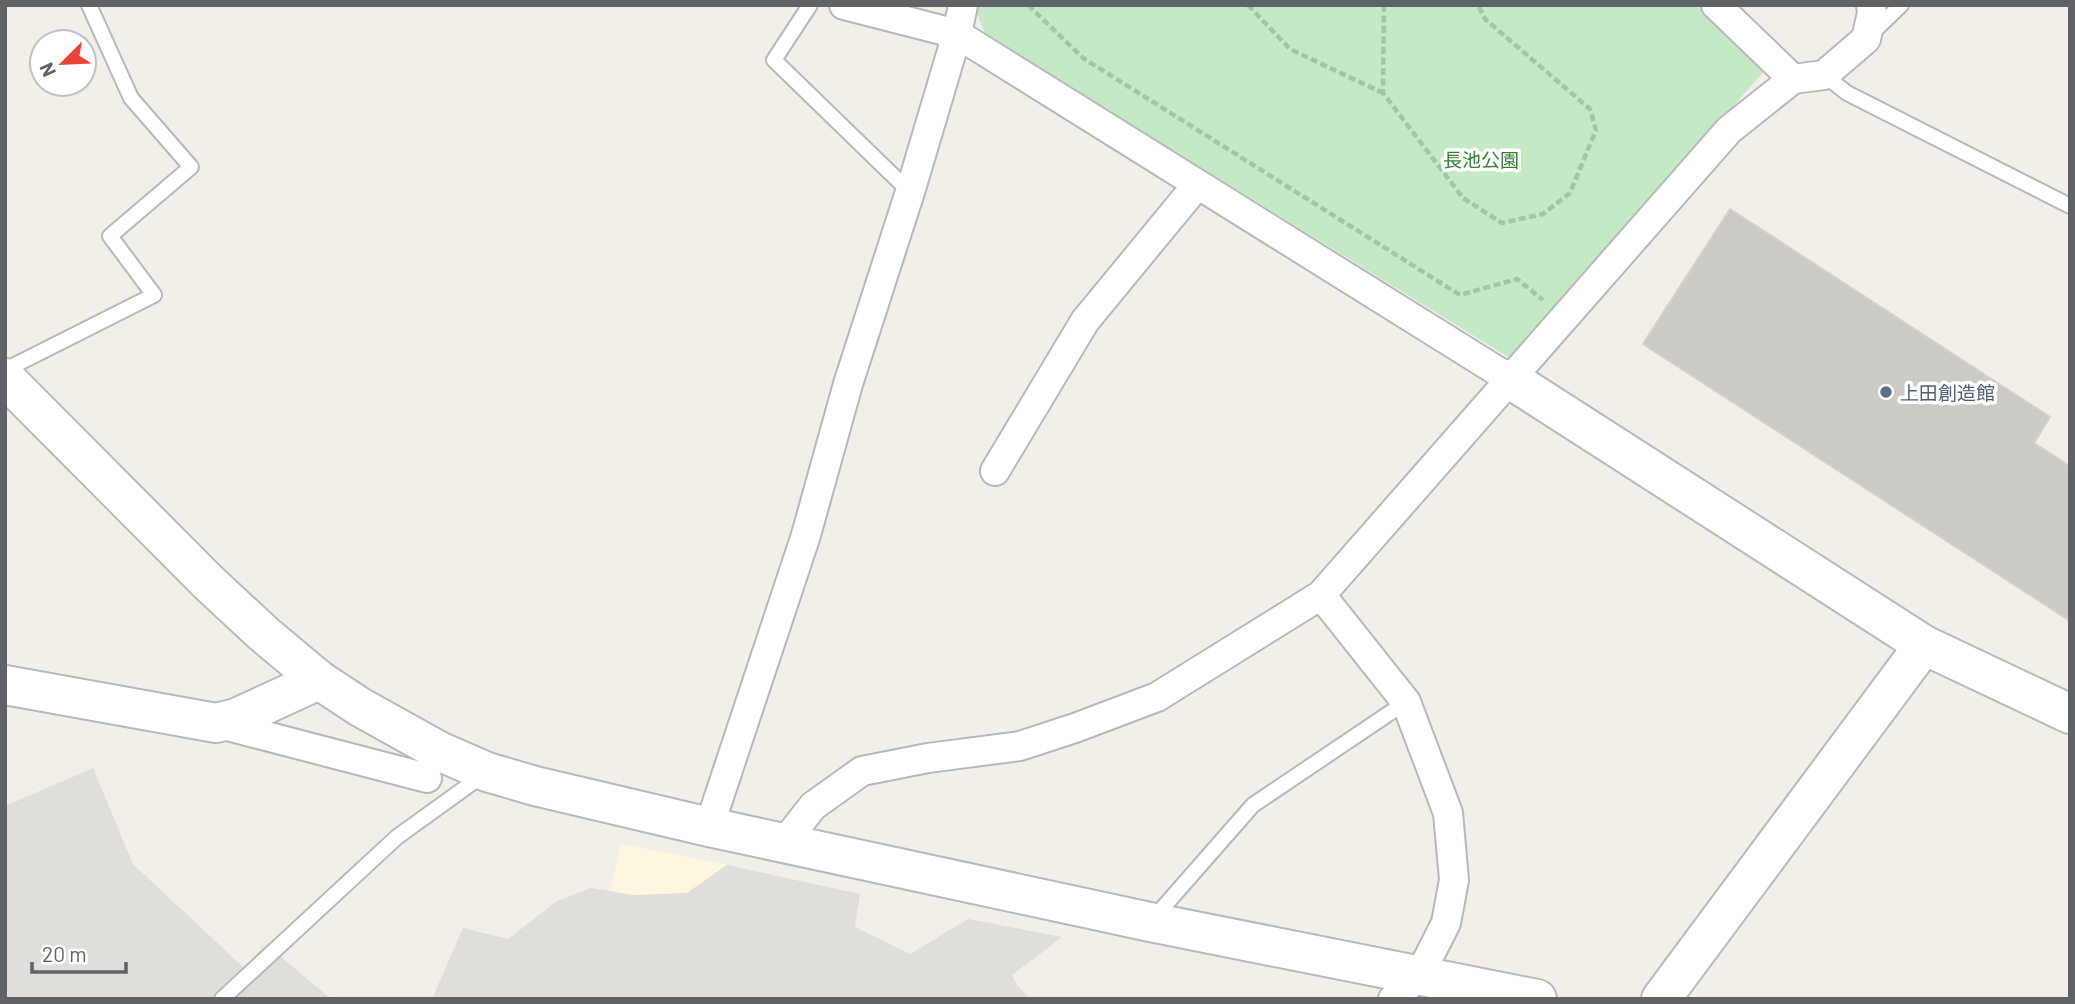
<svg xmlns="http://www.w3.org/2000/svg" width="2075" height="1004" font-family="Barlow,'Noto Sans JP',sans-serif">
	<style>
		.commercial { fill: #fef7e0 }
		.industrial { fill: #e0deda }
		.green { fill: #c5e8c5 }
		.building { fill: #cccac5; stroke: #d6d1c6; stroke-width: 2 }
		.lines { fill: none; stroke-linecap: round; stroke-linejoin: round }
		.lane-casing { stroke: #b5b8bc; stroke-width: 18 }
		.street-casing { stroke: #b5b8bc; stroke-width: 32 }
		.secondary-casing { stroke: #b6babf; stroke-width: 42 }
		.path { stroke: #9cc7a9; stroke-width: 4.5; stroke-dasharray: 7 3.5; stroke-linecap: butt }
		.lane { stroke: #fff; stroke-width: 14 }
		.street { stroke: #fff; stroke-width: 28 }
		.secondary { stroke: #fff; stroke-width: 38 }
		.service-dot { fill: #5c6f8a; stroke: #fff; stroke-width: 2.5 }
		.labels { text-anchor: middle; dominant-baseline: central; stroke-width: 7; stroke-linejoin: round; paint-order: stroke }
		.park-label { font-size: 19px; fill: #348238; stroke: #fff }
		.service-label { font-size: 19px; fill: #4e5e75; stroke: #fff; text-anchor: start }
	</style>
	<rect width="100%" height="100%" fill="#f1efe8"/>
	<!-- commercial -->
	<polygon class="commercial" points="621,844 727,865 687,893 633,895 610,891"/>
	<!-- industrial -->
	<g class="industrial">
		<polygon points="93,768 133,864 244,968 266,944 331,999 5,999 5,806"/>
		<polygon points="727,865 860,894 855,927 910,954 968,919 1062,937 1012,975 1017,985 1030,999 432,999 463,928 508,939 557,901 591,888 633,895 687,893"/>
	</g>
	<!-- green -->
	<polygon class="green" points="973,5 1697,5 1764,71 1513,360 986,35"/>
	<!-- building -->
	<polygon class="building" points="1730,209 2050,417 2034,443 2070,466 2070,621 1643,344"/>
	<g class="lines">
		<defs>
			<g id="lane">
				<polyline points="810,5 774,60 910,192"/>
				<polyline points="1872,33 1901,5"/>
				<polyline points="1824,75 1847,93 2070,206"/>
				<polyline points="5,370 154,295 110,236 191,167 131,98 89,5"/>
				<polyline points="1153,919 1253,805 1406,702"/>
				<polyline points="222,999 397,837 483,775"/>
			</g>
			<g id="street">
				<polyline points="844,5 957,34 1510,379"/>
				<polyline points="1716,5 1793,79"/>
				<polyline points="995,471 1085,321 1197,185"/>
				<polyline points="1321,595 1406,702 1448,813 1454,880 1446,923 1419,976 1393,999"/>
				<polyline points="216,723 427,778"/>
				<polyline points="709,827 806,535 848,384 910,192 957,34 963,5"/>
				<polyline points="784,843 813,806 862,771 928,758 1020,746 1075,728 1157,697 1321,595 1729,130 1793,79 1824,75 1866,39 1872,13 1871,5"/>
			</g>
			<g id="secondary">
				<polyline points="5,378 208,582 264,634 319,680 360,707 441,752 487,772 535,786 709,827 1150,922 1537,999"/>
				<polyline points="1510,379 1924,645 2070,714"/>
				<polyline points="5,685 216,723 236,718 319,680"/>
				<polyline points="1661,999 1924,645"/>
			</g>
		</defs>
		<!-- lane casing -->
		<use href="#lane" class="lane-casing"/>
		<!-- street casing -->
		<use href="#street" class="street-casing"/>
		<!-- secondary casing -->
		<use href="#secondary" class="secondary-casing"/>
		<!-- path -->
		<g class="path">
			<polyline points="1028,5 1083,58 1460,295 1517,279 1543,300"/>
			<polyline points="1248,5 1290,49 1383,93"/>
			<polyline points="1384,5 1383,93 1463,198 1502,223 1543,214 1570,193 1596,130 1590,109 1485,19 1478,5"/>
		</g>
		<!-- lane -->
		<use href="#lane" class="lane"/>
		<!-- street -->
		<use href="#street" class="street"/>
		<!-- secondary -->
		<use href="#secondary" class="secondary"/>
	</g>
	<!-- markers -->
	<circle class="service-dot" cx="1886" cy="392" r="7"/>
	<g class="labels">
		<!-- park labels -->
		<g class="park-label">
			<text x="1481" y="159">長池公園</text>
		</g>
		<!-- service labels -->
		<g class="service-label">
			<text x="1900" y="392">上田創造館</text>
		</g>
	</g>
	<!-- border -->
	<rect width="2075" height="1004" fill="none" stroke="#5f6368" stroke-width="14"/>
	<!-- north arrow -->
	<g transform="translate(63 63) rotate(246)"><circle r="33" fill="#ffffff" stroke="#bfc1c3" stroke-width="2"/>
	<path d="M0-5L12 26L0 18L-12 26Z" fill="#ea4335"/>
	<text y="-10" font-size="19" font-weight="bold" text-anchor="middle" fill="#5f6368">N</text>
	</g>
	<!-- scale -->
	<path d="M32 962v10h94v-10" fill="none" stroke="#5f6368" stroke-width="3.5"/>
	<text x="42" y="962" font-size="21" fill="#5f6368" stroke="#ffffff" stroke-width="5" paint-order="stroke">20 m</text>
</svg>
